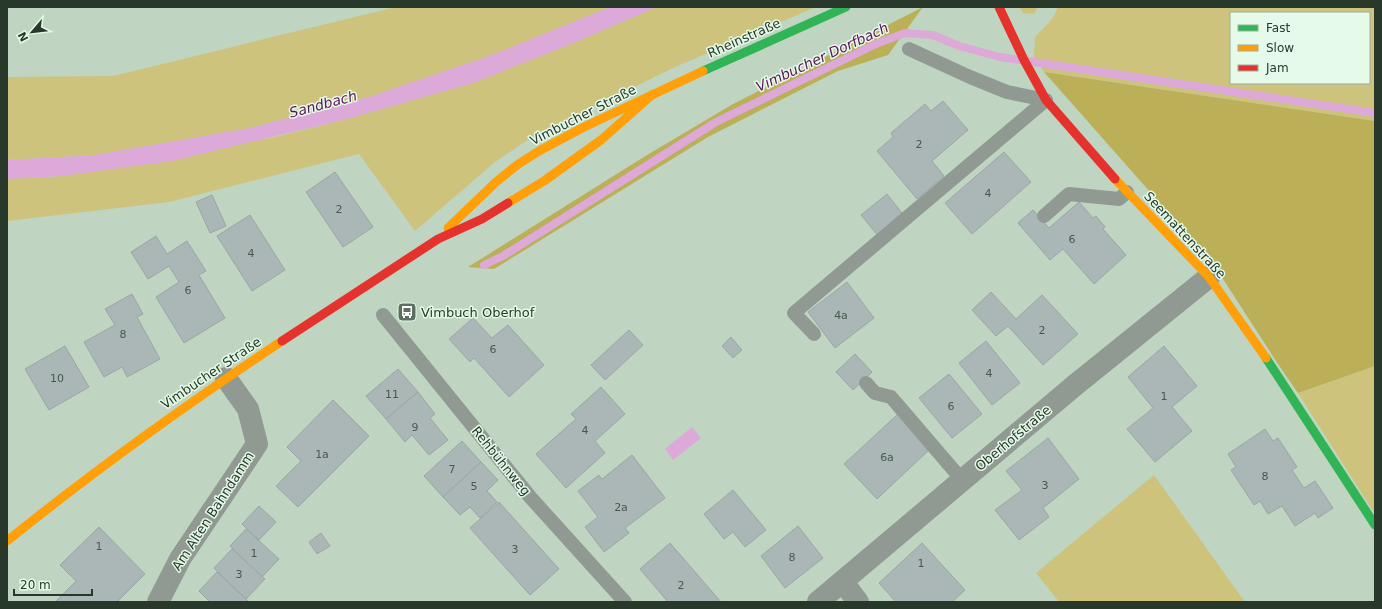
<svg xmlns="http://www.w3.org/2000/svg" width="1382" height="609" font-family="'DejaVu Sans',sans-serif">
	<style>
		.green { fill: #cec37d; fill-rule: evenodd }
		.forest { fill: #bbb058 }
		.water { fill: #dca9d8 }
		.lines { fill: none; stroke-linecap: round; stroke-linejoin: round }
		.stream { stroke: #dca9d8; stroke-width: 8 }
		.building { fill: #aab7b6; stroke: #9aa6a5 }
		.lane { stroke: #909a92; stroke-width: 14 }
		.street { stroke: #909a92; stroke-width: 22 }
		.fast { stroke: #30b455; stroke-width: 9 }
		.slow { stroke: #ff9f0a; stroke-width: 9 }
		.jam { stroke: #e5322d; stroke-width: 9 }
		.labels { text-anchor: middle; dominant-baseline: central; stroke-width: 3; stroke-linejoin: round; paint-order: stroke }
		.number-label { font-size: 11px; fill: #48584e }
		.street-label { font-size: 13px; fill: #28392b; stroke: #e5fae8 }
		.poi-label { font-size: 13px; fill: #28392b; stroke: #e5fae8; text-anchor: start }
		.water-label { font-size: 14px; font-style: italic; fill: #5c1259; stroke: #e5fae8 }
	</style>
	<rect width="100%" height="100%" fill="#bfd5c2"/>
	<!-- green -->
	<g class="green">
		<polygon points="396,7 610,7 492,55 372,96 250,128 95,155 7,160 7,77 113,76"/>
		<polygon points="657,7 816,7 675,67 532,137 495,162 415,231 359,154 169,202 7,221 7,179 62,176 275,137 347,119 473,83 571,44"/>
		<polygon points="1019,7 1038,7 1034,14 1023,13"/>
		<path d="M 1058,7 L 1375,7 L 1375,121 L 1044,72 L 1034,57 L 1035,37 L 1052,19 ZM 1231,13 L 1369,13 L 1369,83 L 1231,83 Z"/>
		<polygon points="1375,366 1375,514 1298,393"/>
		<polygon points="1154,475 1245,602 1059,602 1036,573"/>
	</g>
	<!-- forest -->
	<g class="forest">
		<polygon points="923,7 888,55 838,71 708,137 494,269 468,267 647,155 733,104"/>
		<polygon points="1044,72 1375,121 1375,366 1298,393 1278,364 1212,262"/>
	</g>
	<!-- water -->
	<g class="water">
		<polygon points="610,7 657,7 571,44 473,83 347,119 172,161 62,176 7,179 7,160 95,155 250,128 372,96 492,55"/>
		<polygon points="692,427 701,438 673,460 665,449"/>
	</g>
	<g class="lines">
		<!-- stream -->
		<polyline class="stream" points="484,265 503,256 716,122 878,43 905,33 933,35 959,46 1000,57 1375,113"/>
	</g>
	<!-- building -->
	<g class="building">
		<polygon points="943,101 968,130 932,161 944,176 917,199 877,151 893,137 891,133 925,104 931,111"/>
		<polygon points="1004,152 1031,182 972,234 945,203"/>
		<polygon points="335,172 373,227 343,247 306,192"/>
		<polygon points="887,194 905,217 880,238 861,215"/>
		<polygon points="212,195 226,226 210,233 196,202"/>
		<polygon points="1079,202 1093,218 1096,216 1105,227 1103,229 1126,255 1094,284 1063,249 1050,260 1018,223 1033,210 1049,228"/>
		<polygon points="250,215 285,270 252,291 217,236"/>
		<polygon points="156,236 167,254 187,241 206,271 199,275 225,318 184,343 156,297 179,282 169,266 148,279 131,252"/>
		<polygon points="847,282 874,318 835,348 808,312"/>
		<polygon points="991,292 1016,319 1042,295 1078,334 1043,365 1008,326 996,336 972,310"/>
		<polygon points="132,294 143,314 137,317 160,359 127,377 122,367 104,377 84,342 115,325 105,309"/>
		<polygon points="473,318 492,338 508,325 544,365 509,397 474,358 470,362 449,339"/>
		<polygon points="629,330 643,345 605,380 591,365"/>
		<polygon points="731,337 742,350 733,358 722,346"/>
		<polygon points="986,341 1020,383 992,405 959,363"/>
		<polygon points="65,346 89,387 49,410 25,369"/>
		<polygon points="1164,346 1197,386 1172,407 1192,431 1155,462 1127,429 1153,408 1128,377"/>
		<polygon points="855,354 872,372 853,390 836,372"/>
		<polygon points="398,369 418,392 386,419 366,396"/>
		<polygon points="949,374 982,414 952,438 919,398"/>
		<polygon points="601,387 625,414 595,441 605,453 566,488 536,454 576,419 571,414"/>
		<polygon points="418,392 435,414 430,418 448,440 429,455 412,435 405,442 386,419"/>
		<polygon points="333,400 369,436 298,507 276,486 301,461 287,447"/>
		<polygon points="898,414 930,449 877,499 844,464"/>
		<polygon points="1265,429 1273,441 1278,438 1297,467 1292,470 1304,488 1315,481 1333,508 1318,518 1315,513 1295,526 1282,506 1268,514 1260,501 1254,505 1231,470 1236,467 1228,454"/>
		<polygon points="1048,438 1079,479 1043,508 1049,517 1019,540 995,510 1022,490 1006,471"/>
		<polygon points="462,441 481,462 443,497 424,476"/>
		<polygon points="632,455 665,498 625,528 629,533 604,552 585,527 598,517 578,491 599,475 602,479"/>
		<polygon points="481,462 498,480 487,491 497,502 480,518 470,507 460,515 443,497"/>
		<polygon points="733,490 766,530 745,547 733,532 724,539 704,514"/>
		<polygon points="499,502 559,569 530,595 470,528"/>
		<polygon points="259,506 276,522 259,540 242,524"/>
		<polygon points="798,526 823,558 785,588 761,556"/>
		<polygon points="99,527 145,574 117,602 55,602 76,581 60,565"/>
		<polygon points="246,529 279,559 262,577 230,546"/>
		<polygon points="321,533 330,546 317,554 309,542"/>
		<polygon points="670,543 721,602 668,602 640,569"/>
		<polygon points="922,543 965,590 952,602 896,602 879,583"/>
		<polygon points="232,549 265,579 246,599 214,568"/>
		<polygon points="217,572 249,602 210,602 199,591"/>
	</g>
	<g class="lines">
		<!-- lane -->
		<g class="lane">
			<polyline points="1044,216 1069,194 1119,199 1127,192"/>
			<polyline points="383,315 531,498 625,602"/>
			<polyline points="814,334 794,313 1046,100 1007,92 970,77 909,49"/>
			<polyline points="866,383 875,393 891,397 963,481"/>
		</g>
		<!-- street -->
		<g class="street">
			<polyline points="843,582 858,602"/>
			<polyline points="158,602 180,559 257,444 248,409 226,378"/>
			<polyline points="818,602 1074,386 1209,277"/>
		</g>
		<!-- fast -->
		<g class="fast">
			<polyline points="703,71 846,7"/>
			<polyline points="1266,358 1375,525"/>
		</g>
		<!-- slow -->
		<g class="slow">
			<polyline points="1115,179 1209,277 1266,358"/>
			<polyline points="508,203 544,181 601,140 653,94"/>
			<polyline points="448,228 496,182 517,165 539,151 584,127 703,71"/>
			<path d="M 7,541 C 95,470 187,404 282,341"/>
		</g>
		<!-- jam -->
		<g class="jam">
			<polyline points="999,7 1024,60 1046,100 1115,179"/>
			<polyline points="282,341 438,239 482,219 508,203"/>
		</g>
	</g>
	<!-- icons -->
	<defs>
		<symbol id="bus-square" viewBox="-11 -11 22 22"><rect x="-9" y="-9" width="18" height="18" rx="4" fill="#5d7060" stroke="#e5fae8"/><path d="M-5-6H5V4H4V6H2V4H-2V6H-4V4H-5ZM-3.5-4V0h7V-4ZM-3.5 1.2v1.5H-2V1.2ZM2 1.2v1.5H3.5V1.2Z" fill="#fff"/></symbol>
	</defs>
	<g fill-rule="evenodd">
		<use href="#bus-square" x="396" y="301" width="22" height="22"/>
	</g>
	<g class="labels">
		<!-- number labels -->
		<g class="number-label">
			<text x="919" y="144">2</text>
			<text x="988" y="193">4</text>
			<text x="339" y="209">2</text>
			<text x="1072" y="239">6</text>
			<text x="251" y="253">4</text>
			<text x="188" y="290">6</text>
			<text x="841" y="315">4a</text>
			<text x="1042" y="330">2</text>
			<text x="123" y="334">8</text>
			<text x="493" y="349">6</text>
			<text x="989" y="373">4</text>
			<text x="57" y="378">10</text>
			<text x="392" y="394">11</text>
			<text x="1164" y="396">1</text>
			<text x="951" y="406">6</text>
			<text x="415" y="427">9</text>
			<text x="585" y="430">4</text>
			<text x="322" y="454">1a</text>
			<text x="887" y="457">6a</text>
			<text x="452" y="469">7</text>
			<text x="1265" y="476">8</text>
			<text x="1045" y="485">3</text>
			<text x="474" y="486">5</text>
			<text x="621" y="507">2a</text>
			<text x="99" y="546">1</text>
			<text x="515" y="549">3</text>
			<text x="254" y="553">1</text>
			<text x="792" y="557">8</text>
			<text x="921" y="563">1</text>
			<text x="239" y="574">3</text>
			<text x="681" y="585">2</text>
		</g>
		<!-- street labels -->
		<g class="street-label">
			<text transform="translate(744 38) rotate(-24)">Rheinstraße</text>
			<text transform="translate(583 115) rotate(-27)">Vimbucher Straße</text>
			<text transform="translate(1185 235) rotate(47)">Seemattenstraße</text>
			<text transform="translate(211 373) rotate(-34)">Vimbucher Straße</text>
			<text transform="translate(1013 438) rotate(-40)">Oberhofstraße</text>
			<text transform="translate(501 461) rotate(51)">Rehbühnweg</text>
			<text transform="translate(213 511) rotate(-57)">Am Alten Bahndamm</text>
		</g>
		<!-- poi labels -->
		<g class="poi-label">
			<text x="421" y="312">Vimbuch Oberhof</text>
		</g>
		<!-- water labels -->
		<g class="water-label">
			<text transform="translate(822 57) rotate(-25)">Vimbucher Dorfbach</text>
			<text transform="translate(323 104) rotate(-15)">Sandbach</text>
		</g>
	</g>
	<!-- border -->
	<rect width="1382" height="609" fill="none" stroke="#28392b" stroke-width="16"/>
	<!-- legend -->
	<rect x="1230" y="12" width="140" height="72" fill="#e5fae8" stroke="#99ad9c"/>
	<rect x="1238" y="25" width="20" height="6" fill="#30b455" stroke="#99ad9c"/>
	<text x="1266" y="32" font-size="12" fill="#28392b">Fast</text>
	<rect x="1238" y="45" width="20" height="6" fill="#ff9f0a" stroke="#99ad9c"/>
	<text x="1266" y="52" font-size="12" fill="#28392b">Slow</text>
	<rect x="1238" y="65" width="20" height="6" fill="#e5322d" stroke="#99ad9c"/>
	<text x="1266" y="72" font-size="12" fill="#28392b">Jam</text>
	<!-- north arrow -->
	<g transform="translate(32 32) rotate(242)" stroke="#e5fae8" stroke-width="3" paint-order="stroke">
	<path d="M0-3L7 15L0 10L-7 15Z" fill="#28392b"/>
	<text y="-6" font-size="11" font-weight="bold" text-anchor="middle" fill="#28392b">N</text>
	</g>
	<!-- scale -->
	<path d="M14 589v6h78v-6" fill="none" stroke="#28392b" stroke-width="2"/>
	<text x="20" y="589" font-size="12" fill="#28392b" stroke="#e5fae8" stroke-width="3" paint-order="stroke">20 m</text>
</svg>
